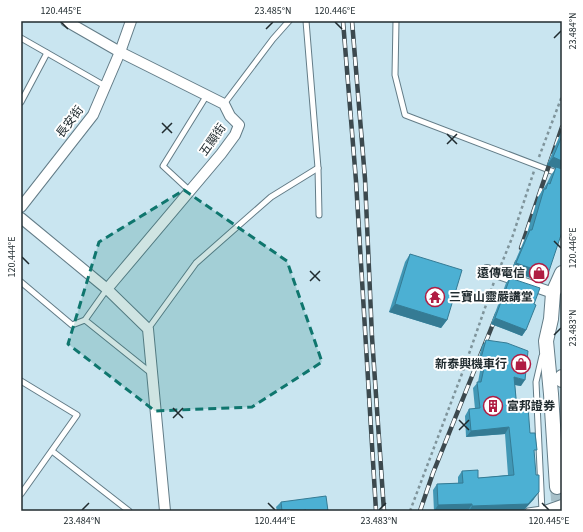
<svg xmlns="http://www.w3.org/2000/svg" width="583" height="532" font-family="'Source Sans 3','Noto Sans TC',sans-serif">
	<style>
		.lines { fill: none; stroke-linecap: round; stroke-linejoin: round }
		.secondary-tunnel { stroke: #a7c0c9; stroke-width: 14; stroke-dasharray: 14 7; stroke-linecap: butt }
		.service-casing { stroke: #637c87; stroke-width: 7 }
		.minor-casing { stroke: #637c87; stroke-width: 12 }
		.secondary-casing { stroke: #637c87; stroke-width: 16 }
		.path { stroke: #7f949b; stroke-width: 2.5; stroke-dasharray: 3 3; stroke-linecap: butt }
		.service { stroke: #fff; stroke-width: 5 }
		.minor { stroke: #fff; stroke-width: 10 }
		.secondary { stroke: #fff; stroke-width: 14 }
		.rail-casing { stroke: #3c494e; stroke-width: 4.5 }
		.rail { stroke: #fff; stroke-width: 3; stroke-dasharray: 9; stroke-linecap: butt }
		.minor-bridge-casing { stroke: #637c87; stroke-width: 12; stroke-linecap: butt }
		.minor-bridge { stroke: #fff; stroke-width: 10 }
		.wall { fill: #4197b5 }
		.shaded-wall { fill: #357b94 }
		.building { fill: #4cb0d3; stroke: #357b94 }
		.marked { fill: #0f766e; fill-opacity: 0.2; stroke: #0f766e; stroke-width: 3; stroke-dasharray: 8 5; stroke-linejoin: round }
		.ticks { fill: none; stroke: #202b2f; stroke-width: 1.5 }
		.labels { text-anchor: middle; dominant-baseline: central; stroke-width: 4; stroke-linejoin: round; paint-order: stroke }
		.street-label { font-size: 12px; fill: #202b2f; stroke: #fff }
		.poi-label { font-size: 12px; font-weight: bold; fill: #202b2f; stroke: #fff; text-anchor: end }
		.neatline { fill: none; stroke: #202b2f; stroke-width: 1.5 }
		.ticks-label { font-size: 10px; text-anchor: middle; fill: #202b2f }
	</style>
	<rect width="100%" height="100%" fill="#c9e5f0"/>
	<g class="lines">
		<!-- secondary-tunnel -->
		<polyline class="secondary-tunnel" points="557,487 559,511"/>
		<defs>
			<g id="service">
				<polyline points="306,21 318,168 319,215"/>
				<polyline points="396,21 395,75 405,115 562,175"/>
				<polyline points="21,38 105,86"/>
				<polyline points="21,102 47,53"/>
				<polyline points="224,104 273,39 289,21"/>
				<polyline points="190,191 163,166 207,95"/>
				<polyline points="21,282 72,325 85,320 151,373"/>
				<polyline points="85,320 107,289"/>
				<polyline points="148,329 196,263 271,197 318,168"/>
				<polyline points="542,356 536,382 542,511"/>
				<polyline points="21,381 77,415 21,494"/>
				<polyline points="52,451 129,511"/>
				<polyline points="528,511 542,509"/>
			</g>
			<g id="minor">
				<polyline points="66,21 120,52 224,104 230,116 239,125 235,135 221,154 107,289"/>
				<polyline points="21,207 93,115 120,52 131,21"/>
				<polyline points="21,218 107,289 148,329 165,511"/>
				<polyline points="487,270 553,293"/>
			</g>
			<g id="secondary">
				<polyline points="562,377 562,380"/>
				<polyline points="557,487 551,394 546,341 551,319 553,293 562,273"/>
			</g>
		</defs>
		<!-- service casing -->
		<use href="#service" class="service-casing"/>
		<!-- minor casing -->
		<use href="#minor" class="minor-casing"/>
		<!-- secondary casing -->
		<use href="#secondary" class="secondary-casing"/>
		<!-- path -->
		<g class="path">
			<polyline points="539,157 562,96"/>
			<polyline points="501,265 512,238 534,171"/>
			<polyline points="410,511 463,371 494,282"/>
		</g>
		<!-- service -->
		<use href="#service" class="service"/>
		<!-- minor -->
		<use href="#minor" class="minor"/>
		<!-- secondary -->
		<use href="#secondary" class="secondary"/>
		<defs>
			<g id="rail">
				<polyline points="343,21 356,181 376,511"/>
				<polyline points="352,21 365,179 372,337 384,511"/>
				<polyline points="521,248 562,127"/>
				<polyline points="508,288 517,262"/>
				<polyline points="420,511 433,473 497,314"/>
			</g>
		</defs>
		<!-- rail casing -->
		<use href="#rail" class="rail-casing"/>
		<!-- rail -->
		<use href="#rail" class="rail"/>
		<defs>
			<polyline id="minor-bridge" points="545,511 562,505"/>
		</defs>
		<!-- minor-bridge casing -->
		<use href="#minor-bridge" class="minor-bridge-casing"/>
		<!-- minor-bridge -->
		<use href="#minor-bridge" class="minor-bridge"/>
	</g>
	<!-- wall -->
	<g class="wall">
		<polygon points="562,130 562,232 542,282 511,271 525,238 527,233 538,197 547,183 551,175 556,168 547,165"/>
		<polygon points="410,254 447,320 441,328 389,312 405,262"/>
		<polygon points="510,278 526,330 522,336 491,324 506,283"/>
		<polygon points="486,340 521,386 515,385 517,408 530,433 534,454 534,499 524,510 434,511 433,490 437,484 458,483 458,477 462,471 478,478 508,475 505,434 466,437 465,416 469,409 475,409 473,388 478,382 481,366 477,364 482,346"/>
		<polygon points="281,502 328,511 277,511 276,507"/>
	</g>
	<!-- shaded-wall -->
	<g class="shaded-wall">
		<polygon points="553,157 562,161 562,171 547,165"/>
		<polygon points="516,263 548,274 542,282 511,271"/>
		<polygon points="395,304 447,320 441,328 389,312"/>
		<polygon points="495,318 526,330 522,336 491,324"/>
		<polygon points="481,358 486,359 481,366 477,364"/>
		<polygon points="514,377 525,380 521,386 510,384"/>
		<polygon points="509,427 505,434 466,437 471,431"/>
		<polygon points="539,492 534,499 524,510 469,511 472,506"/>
		<polygon points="472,504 468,511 434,511 438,505"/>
	</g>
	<!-- building -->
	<g class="building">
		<polygon points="562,136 562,161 553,157"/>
		<polygon points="556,167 562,169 562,232 548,274 516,263 530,230 532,230 544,189 546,189 548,183 550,184"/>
		<polygon points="410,254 462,270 447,320 395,304"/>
		<polygon points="510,278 540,288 534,304 536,305 526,330 495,318"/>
		<polygon points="486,340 507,343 528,351 525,380 514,377 517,408 528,407 530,433 535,433 537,450 534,450 536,475 539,475 539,492 528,504 472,506 472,504 438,505 437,484 463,483 462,471 478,470 478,478 514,475 509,427 471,431 469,409 480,408 477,382 481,382 486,359 481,358"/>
		<polygon points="326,496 328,511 306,511 306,510 300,511 282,511 281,502"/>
	</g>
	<!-- marked area -->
	<path class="marked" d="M 184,190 L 287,261 L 322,362 L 252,407 L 155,411 L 68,344 L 99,242 Z"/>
	<!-- ticks -->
	<path class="ticks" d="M 61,22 L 68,29M 335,22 L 342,29M 266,29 L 273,22M 554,38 L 561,31M 162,123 L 172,133M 162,133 L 172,123M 447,134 L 457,144M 447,144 L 457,134M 554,241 L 561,248M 22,257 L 29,264M 310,271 L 320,281M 310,281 L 320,271M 554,335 L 561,328M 173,408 L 183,418M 173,418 L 183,408M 459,420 L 469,430M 459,430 L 469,420M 268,503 L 275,510M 542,503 L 549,510M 82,510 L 89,503M 379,510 L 386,503"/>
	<!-- icons -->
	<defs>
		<symbol id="shop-ring" viewBox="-11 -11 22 22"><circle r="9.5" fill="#fff" stroke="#b01c43" stroke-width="1.5"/><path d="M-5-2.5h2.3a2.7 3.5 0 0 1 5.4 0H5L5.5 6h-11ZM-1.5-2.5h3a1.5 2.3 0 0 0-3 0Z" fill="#b01c43"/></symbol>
		<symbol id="temple-ring" viewBox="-11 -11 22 22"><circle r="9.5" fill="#fff" stroke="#b01c43" stroke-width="1.5"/><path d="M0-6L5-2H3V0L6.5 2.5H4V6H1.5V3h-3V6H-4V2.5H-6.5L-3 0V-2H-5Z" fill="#b01c43"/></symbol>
		<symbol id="building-ring" viewBox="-11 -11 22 22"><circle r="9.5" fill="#fff" stroke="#b01c43" stroke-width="1.5"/><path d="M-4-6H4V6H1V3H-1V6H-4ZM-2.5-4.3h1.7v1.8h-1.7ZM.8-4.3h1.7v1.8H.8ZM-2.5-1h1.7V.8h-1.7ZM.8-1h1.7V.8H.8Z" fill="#b01c43"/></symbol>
	</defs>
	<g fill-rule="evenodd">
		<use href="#shop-ring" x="528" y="262" width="22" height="22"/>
		<use href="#temple-ring" x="424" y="286" width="22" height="22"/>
		<use href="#shop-ring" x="510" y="353" width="22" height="22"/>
		<use href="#building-ring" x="482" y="395" width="22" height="22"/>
	</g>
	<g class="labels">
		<!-- street labels -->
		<g class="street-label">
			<text transform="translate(70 122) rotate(-53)">長安街</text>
			<text transform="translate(213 140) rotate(-55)">五顯街</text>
		</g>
		<!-- poi labels -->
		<g class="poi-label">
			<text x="525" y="273">遠傳電信</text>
			<text x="449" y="297" text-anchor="start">三寶山靈嚴講堂</text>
			<text x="507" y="364">新泰興機車行</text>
			<text x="507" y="406" text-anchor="start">富邦證券</text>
		</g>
	</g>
	<!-- border -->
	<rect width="583" height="532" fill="none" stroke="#ffffff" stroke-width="44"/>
	<rect x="22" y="22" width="539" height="488" class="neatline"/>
	<g class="ticks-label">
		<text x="61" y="14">120.445°E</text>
		<text x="273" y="14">23.485°N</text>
		<text x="335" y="14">120.446°E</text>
		<text transform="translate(572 31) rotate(-90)" y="4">23.484°N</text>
		<text transform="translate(572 248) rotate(-90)" y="4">120.446°E</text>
		<text transform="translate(11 257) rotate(-90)" y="4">120.444°E</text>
		<text transform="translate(572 328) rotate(-90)" y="4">23.483°N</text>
		<text x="82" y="524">23.484°N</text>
		<text x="275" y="524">120.444°E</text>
		<text x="379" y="524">23.483°N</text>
		<text x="549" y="524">120.445°E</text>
	</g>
</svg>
